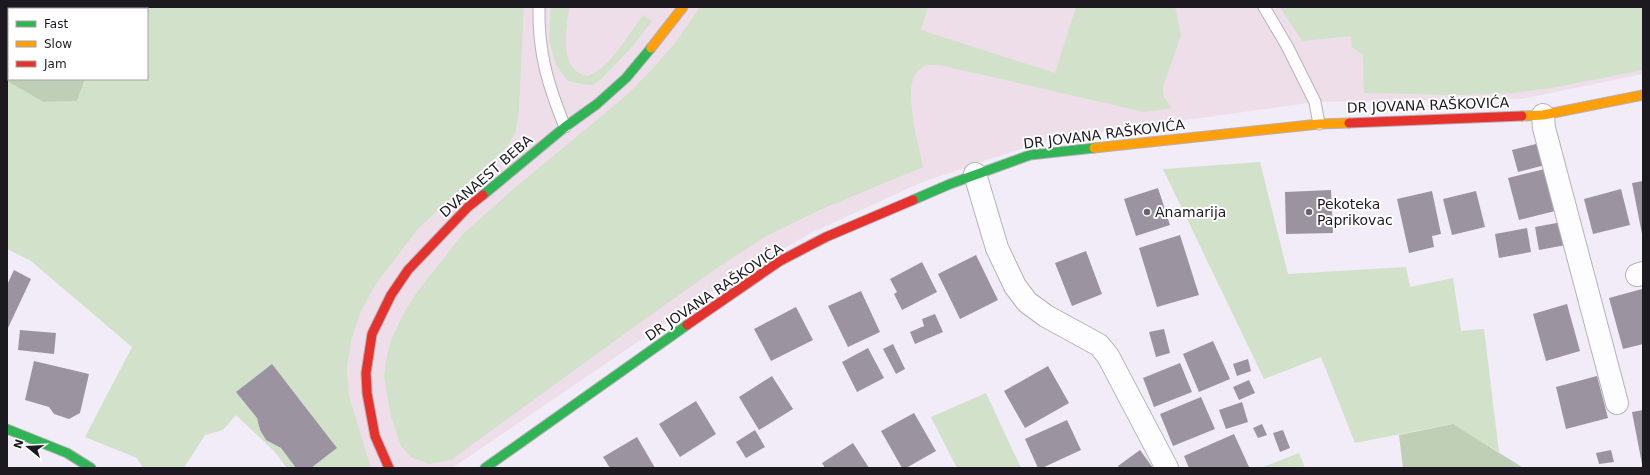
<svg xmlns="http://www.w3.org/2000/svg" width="1650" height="475" font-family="'DejaVu Sans',sans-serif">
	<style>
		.medical { fill: #eedee9 }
		.green { fill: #d1e1ca }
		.forest { fill: #becfb6 }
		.building { fill: #9c93a1 }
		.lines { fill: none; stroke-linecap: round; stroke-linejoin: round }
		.lane-casing { stroke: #b4b1b9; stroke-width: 13 }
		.street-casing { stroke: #b4b1b9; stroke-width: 24 }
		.fast-casing { stroke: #b4b1b9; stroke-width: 11 }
		.slow-casing { stroke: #b4b1b9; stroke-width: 11 }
		.jam-casing { stroke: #b4b1b9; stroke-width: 11 }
		.lane { stroke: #fdfcfe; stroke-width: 11 }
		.street { stroke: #fdfcfe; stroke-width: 22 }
		.fast { stroke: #30b455; stroke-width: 9 }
		.slow { stroke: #ff9f0a; stroke-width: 9 }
		.jam { stroke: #e5322d; stroke-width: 9 }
		.poi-dot { fill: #67636c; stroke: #fff; stroke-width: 1.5 }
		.labels { text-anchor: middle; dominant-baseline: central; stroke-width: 4; stroke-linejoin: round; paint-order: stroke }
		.street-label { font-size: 14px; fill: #1d1921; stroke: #fff }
		.poi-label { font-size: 14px; fill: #1d1921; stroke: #fff; text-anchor: start }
	</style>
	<rect width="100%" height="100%" fill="#f1ecf7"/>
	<!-- medical -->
	<polygon class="medical" points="524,7 1643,7 1643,74 1521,99 1315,102 1049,139 920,183 811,233 735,276 452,468 371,468 349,395 347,368 352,338 361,311 376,284 418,229 507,147 516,132 519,112"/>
	<!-- green -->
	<g class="green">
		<polygon points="126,7 524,7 519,112 516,132 507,147 418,229 376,284 361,311 352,338 347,368 349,395 371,468 311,468 337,448 272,364 237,392 257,418 260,430 266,440 281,448 296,468 287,468 274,451 236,415 223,430 205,435 184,468 143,468 137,458 85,437 132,347 31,261 7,249 7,81 43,102 77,101 85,79 147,79 147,9 124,9"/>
		<path d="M 551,7 L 569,7 C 567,30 557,70 588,76 C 611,67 628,35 643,15 L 652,21 L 631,48 L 601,79 L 593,85 L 582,84 L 568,81 L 556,65 L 549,40 Z"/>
		<path d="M 700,7 L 928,7 L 921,30 L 1055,73 L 1076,7 L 1175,7 L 1181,35 L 1163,87 L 1164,97 L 1172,108 L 1144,112 L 940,65 L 926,65 C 923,67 918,70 916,73 C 903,91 919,145 923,167 L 824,208 L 768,235 L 720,266 L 631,329 L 451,460 L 429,464 L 411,457 L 401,446 L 391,417 L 384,377 L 386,360 L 392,338 L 405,311 L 417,292 L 462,235 L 510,192 L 627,95 L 656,65 L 675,43 Z"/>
		<polygon points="1280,7 1643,7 1643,70 1552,88 1512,93 1454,95 1364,93 1363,55 1352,47 1351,36 1302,41"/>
		<polygon points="1260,162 1288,274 1406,267 1410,287 1453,278 1461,331 1484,329 1499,452 1452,424 1355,443 1321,357 1264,379 1163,169"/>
		<polygon points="986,393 1021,468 957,468 931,417"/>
		<polygon points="1299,453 1305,468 1264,468 1263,467"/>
	</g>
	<!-- forest -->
	<g class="forest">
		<polygon points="7,7 126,7 124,9 9,9 9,79 85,79 77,101 43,102 7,81"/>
		<polygon points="1453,424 1517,464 1523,468 1403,468 1399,435"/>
	</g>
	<!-- building -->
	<g class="building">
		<polygon points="1540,143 1545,165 1518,172 1512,150"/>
		<polygon points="1549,168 1559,210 1519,220 1508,178"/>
		<polygon points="1643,181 1643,234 1642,234 1632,183"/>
		<polygon points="1158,188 1170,225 1136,236 1124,199"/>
		<polygon points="1621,189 1630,225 1593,234 1584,199"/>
		<polygon points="1331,190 1333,233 1286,234 1285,192"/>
		<polygon points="1432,191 1441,234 1432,236 1434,247 1409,253 1397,199"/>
		<polygon points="1476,191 1485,227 1452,235 1443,199"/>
		<polygon points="1562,222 1566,245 1539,250 1535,227"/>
		<polygon points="1527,228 1531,252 1499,258 1495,234"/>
		<polygon points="1180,235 1199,295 1157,307 1139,248"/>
		<polygon points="1086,251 1102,294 1072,306 1055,263"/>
		<polygon points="976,255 998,300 960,319 938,274"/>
		<polygon points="922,262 937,292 902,310 894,294 897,292 890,279"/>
		<polygon points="14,270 31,279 7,330 7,285"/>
		<polygon points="1642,289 1643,295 1643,344 1623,349 1609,298"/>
		<polygon points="861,291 880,332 848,347 828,306"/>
		<polygon points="1567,304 1580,351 1546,361 1533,314"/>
		<polygon points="796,307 813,340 771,361 754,329"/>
		<polygon points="935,314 943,332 915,344 910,332 924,326 922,319"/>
		<polygon points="1164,329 1170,353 1156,357 1149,332"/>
		<polygon points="20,330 56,333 54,354 18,350"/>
		<polygon points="1213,341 1230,379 1199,392 1183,354"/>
		<polygon points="893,344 905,369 896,374 883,349"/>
		<polygon points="868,348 884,378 857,392 842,362"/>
		<polygon points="1248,359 1251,371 1237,376 1233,364"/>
		<polygon points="34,361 89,374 80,413 69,419 54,414 49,407 25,400"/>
		<polygon points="1180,363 1192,392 1154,407 1143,378"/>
		<polygon points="272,364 337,448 311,468 296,468 281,448 266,440 260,430 257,418 236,392"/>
		<polygon points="1048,366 1069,403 1025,428 1004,391"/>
		<polygon points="772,376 793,409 759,430 739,397"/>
		<polygon points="1597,376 1608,418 1566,429 1556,387"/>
		<polygon points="1249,380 1255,393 1239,400 1233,387"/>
		<polygon points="1201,397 1215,429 1173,446 1160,414"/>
		<polygon points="696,401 716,434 680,457 659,424"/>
		<polygon points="1242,402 1248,422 1226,429 1219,410"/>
		<polygon points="1643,410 1643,464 1642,464 1632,412"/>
		<polygon points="914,413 936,451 906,468 902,468 881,431"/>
		<polygon points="1067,420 1081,450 1042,468 1038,468 1025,439"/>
		<polygon points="1262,424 1267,435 1258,438 1253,428"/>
		<polygon points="755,430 765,447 746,458 736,442"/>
		<polygon points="1283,430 1290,448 1280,452 1273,433"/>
		<polygon points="1234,434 1249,467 1189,468 1184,456"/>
		<polygon points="637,437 655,468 610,468 603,457"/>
		<polygon points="853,443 869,468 825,468 822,463"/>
		<polygon points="1140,450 1153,468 1119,468 1118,466"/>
		<polygon points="1611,450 1614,462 1599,464 1596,453"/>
	</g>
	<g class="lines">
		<defs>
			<g id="lane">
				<path d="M 539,7 C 538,53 548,85 565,127"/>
				<polyline points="1264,7 1287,46 1315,102 1319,124"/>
			</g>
			<g id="street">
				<polyline points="1543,115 1544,128 1617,403"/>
				<polyline points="975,174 997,248 1015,286 1027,302 1046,316 1099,345 1108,356 1167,468"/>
				<polyline points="1637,275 1643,273"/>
			</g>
			<g id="fast">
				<polyline points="483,195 565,127 597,104 626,78 651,48"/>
				<polyline points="913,200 950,184 1030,155 1094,148"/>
				<polyline points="7,429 67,453 91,468"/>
				<polyline points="485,468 687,325"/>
			</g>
			<g id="slow">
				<polyline points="651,48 683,7"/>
				<polyline points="1522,116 1543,115 1643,95"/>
				<polyline points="1094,148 1319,124 1349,123"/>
			</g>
			<g id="jam">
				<polyline points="1349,123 1522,116"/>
				<polyline points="687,325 780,261 826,237 913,200"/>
				<polyline points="389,468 375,436 367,393 366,373 372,334 391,295 408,270 468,207 483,195"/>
			</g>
		</defs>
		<!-- lane casing -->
		<use href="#lane" class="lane-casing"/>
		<!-- street casing -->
		<use href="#street" class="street-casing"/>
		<!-- fast casing -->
		<use href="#fast" class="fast-casing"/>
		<!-- slow casing -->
		<use href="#slow" class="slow-casing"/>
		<!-- jam casing -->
		<use href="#jam" class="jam-casing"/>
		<!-- lane -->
		<use href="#lane" class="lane"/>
		<!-- street -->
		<use href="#street" class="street"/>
		<!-- fast -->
		<use href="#fast" class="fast"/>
		<!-- slow -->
		<use href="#slow" class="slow"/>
		<!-- jam -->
		<use href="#jam" class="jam"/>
	</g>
	<!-- markers -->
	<g class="poi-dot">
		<circle cx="1147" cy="212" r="4"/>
		<circle cx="1309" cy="212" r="4"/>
	</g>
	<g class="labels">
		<!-- street labels -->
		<g class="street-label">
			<text transform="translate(1428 105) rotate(-2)">DR JOVANA RAŠKOVIĆA</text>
			<text transform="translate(1104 134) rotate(-7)">DR JOVANA RAŠKOVIĆA</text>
			<text transform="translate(486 176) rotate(-41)">DVANAEST BEBA</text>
			<text transform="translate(714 292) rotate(-34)">DR JOVANA RAŠKOVIĆA</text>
		</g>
		<!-- poi labels -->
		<g class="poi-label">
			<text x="1317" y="204">Pekoteka<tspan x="1317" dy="16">Paprikovac</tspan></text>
			<text x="1155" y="212">Anamarija</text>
		</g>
	</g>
	<!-- border -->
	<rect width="1650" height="475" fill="none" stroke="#1d1921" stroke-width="16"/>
	<!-- legend -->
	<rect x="8" y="8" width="140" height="72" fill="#ffffff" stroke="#a5a3a6"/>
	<rect x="16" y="21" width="20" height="6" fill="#30b455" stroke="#a5a3a6"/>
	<text x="44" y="28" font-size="12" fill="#1d1921">Fast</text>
	<rect x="16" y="41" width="20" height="6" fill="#ff9f0a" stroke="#a5a3a6"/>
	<text x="44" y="48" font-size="12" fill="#1d1921">Slow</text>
	<rect x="16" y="61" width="20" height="6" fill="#e5322d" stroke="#a5a3a6"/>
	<text x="44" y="68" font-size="12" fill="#1d1921">Jam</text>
	<!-- north arrow -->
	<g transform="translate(28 447) rotate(288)" stroke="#ffffff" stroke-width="3" paint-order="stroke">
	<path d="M0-3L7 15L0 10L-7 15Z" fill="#1d1921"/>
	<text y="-6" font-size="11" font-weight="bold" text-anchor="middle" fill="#1d1921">N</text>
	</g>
</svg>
